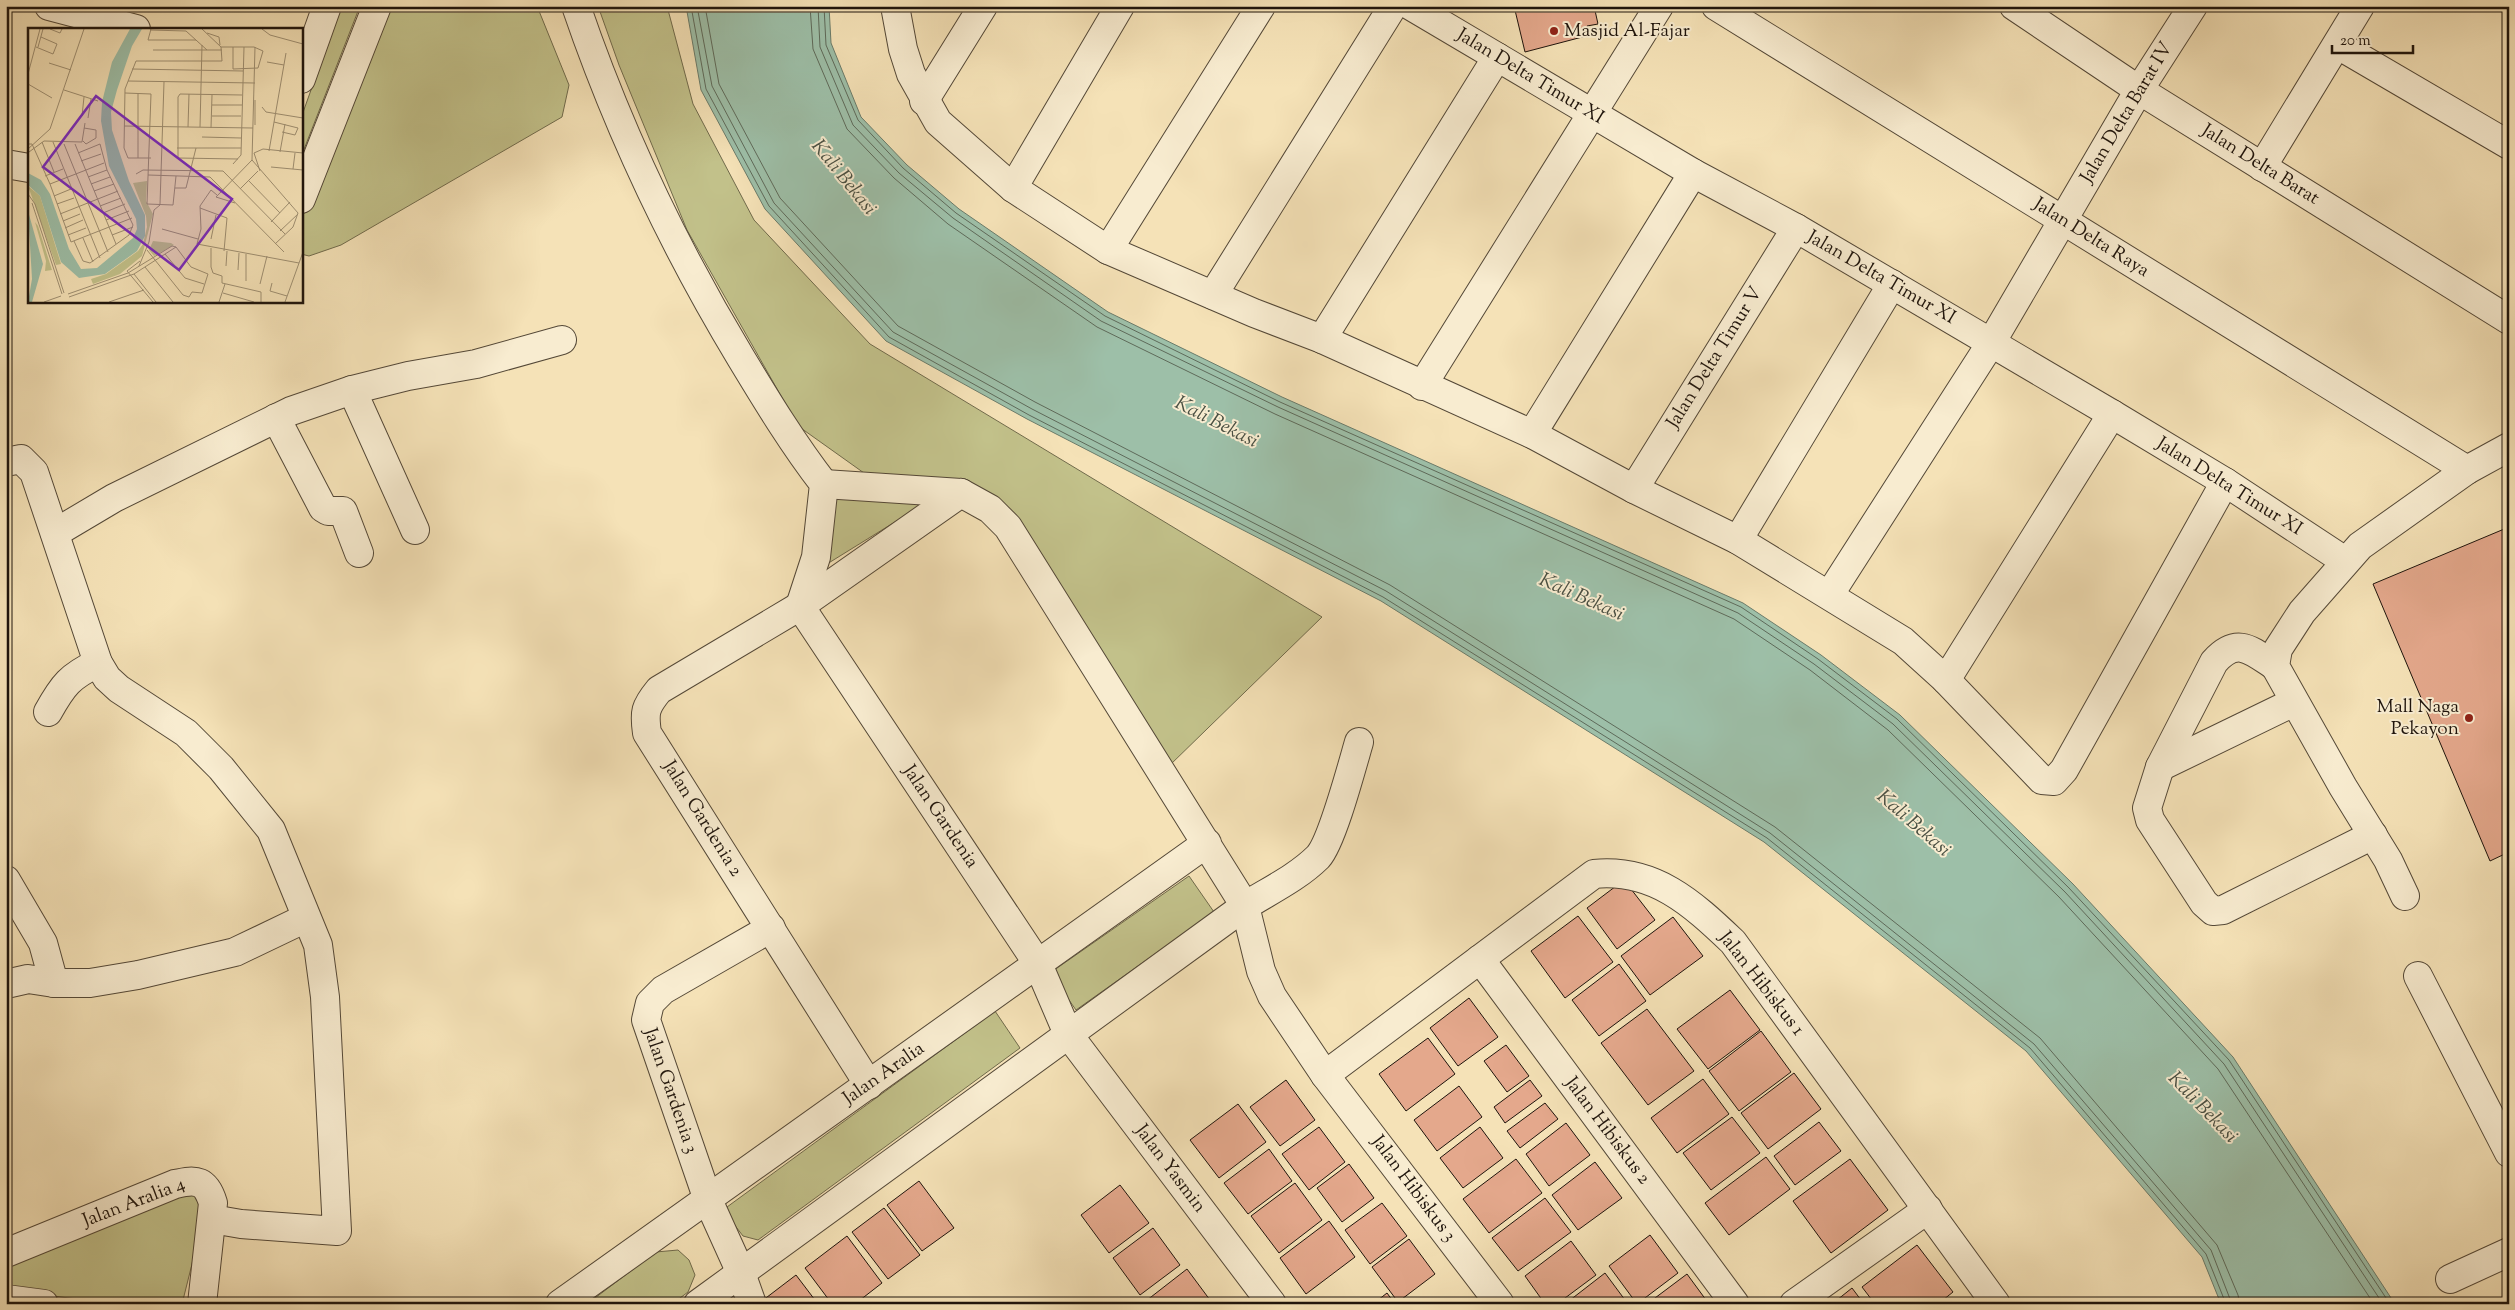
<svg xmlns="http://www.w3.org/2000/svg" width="2515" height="1310" font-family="'Sorts Mill Goudy',serif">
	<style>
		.green { fill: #c2c18a; stroke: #706a4b }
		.water { fill: #9dbfa8; stroke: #6a7b6a }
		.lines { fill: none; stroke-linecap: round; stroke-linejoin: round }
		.shore { stroke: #5e6a5a; stroke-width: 1 }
		.building { fill: #e4a88c; stroke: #1e140c }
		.minor-casing { stroke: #544837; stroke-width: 30 }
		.minor { stroke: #f8ecd0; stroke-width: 28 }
		.poi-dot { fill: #8f2418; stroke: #f8ecd0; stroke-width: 2 }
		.labels { text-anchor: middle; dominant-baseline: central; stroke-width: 4; stroke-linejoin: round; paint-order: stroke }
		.poi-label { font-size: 19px; fill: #1e140c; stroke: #f8ecd0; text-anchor: start }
		.street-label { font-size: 19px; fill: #1e140c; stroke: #f8ecd0 }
		.water-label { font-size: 20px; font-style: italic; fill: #4a5043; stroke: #f8ecd0 }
		.inset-road { fill: none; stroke: #9f9073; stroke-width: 1 }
		.view { fill: #7b2cbf; fill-opacity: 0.15; stroke: #7b2cbf; stroke-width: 2.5 }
		.inset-edge { fill: none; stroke: #1e140c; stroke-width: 2.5 }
	</style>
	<rect width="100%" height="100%" fill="#f5e2b7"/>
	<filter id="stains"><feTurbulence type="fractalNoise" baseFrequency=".004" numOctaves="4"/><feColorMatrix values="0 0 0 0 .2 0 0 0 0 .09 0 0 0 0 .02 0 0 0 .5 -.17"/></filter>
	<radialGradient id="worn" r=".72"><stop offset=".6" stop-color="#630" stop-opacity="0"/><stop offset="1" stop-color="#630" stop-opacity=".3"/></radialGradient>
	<!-- green -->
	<g class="green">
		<polygon points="341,6 360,6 301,157 301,118"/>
		<polygon points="385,6 537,6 569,85 562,117 341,245 309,256 301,254 301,219"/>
		<polygon points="598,6 667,6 693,104 754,220 870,344 1322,617 1169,766 1007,518 949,480 864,473 798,426 687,230 619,65"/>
		<polygon points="839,490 924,504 827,564 822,555"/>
		<polygon points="1189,876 1214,912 1076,1010 1050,973"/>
		<polygon points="995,1011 1020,1048 758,1240 743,1236 730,1219 727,1207"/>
		<polygon points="186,1187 198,1193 205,1212 182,1304 116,1304 6,1290 6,1264"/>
		<polygon points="678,1250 689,1260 695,1275 688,1292 672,1304 587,1304 656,1252"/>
	</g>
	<!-- water -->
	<polygon class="water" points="686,6 829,6 831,43 861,117 907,165 959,209 1108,312 1282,397 1743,603 1821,655 1900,715 2073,884 2233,1057 2395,1304 2221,1304 2202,1257 2026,1051 1764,842 1381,601 1027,419 886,341 765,209 701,90"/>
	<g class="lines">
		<!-- shore -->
		<g class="shore">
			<polyline points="691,6 706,89 769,206 889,337 1029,415 1383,597 1767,838 2030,1048 2206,1254 2226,1304"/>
			<polyline points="697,6 712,86 774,203 893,332 1032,409 1386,591 1770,833 2034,1044 2211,1250 2232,1304"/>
			<polyline points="705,6 719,84 780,198 898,326 1035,402 1390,585 1775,827 2040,1038 2217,1245 2238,1295 2240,1304"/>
			<polyline points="810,6 813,49 847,129 894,178 948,224 1097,327 1275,414 1734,619 1810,670 1888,730 2059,897 2218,1069 2374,1304"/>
			<polyline points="818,6 820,47 853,125 899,173 953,218 1101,321 1278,407 1738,613 1814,664 1893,724 2065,892 2224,1064 2383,1304"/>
			<polyline points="824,6 826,45 858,120 903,168 956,213 1105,316 1280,402 1741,607 1818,659 1897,719 2069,888 2229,1060 2390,1304"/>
		</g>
	</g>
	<!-- building -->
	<g class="building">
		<polygon points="1514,6 1594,6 1598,24 1587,26 1590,35 1525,52"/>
		<polygon points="2509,527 2509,852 2490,861 2373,584"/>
		<polygon points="1624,880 1655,920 1617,949 1587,908"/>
		<polygon points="1578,916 1613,962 1565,998 1531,951"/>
		<polygon points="1673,917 1703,956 1650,995 1621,956"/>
		<polygon points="1619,964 1646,1001 1599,1036 1572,1000"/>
		<polygon points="1730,990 1760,1030 1708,1069 1677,1029"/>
		<polygon points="1469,998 1498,1037 1458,1066 1430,1028"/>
		<polygon points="1647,1009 1694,1071 1648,1105 1601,1043"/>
		<polygon points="1761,1031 1791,1072 1739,1111 1709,1071"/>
		<polygon points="1428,1038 1455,1074 1406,1111 1379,1074"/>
		<polygon points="1506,1045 1529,1076 1507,1092 1484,1061"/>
		<polygon points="1794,1073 1821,1109 1768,1149 1741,1113"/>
		<polygon points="1703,1079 1729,1114 1677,1153 1651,1118"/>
		<polygon points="1286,1080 1315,1120 1280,1146 1250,1107"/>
		<polygon points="1530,1080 1542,1096 1505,1123 1494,1107"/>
		<polygon points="1459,1086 1482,1117 1437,1151 1414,1120"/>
		<polygon points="1545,1103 1558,1119 1520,1148 1507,1131"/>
		<polygon points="1238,1104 1266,1142 1219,1178 1190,1140"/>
		<polygon points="1732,1117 1760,1153 1711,1190 1683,1153"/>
		<polygon points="1819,1122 1841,1151 1795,1185 1774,1156"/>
		<polygon points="1566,1123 1590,1155 1549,1186 1526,1154"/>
		<polygon points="1319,1127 1345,1162 1309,1190 1282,1154"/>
		<polygon points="1480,1127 1503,1158 1463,1188 1440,1158"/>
		<polygon points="1269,1149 1292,1181 1248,1214 1224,1183"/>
		<polygon points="1766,1157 1790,1189 1729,1235 1705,1203"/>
		<polygon points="1516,1159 1542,1193 1489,1233 1463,1199"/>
		<polygon points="1850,1159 1888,1210 1831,1253 1793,1201"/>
		<polygon points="1595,1162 1622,1198 1578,1230 1552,1195"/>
		<polygon points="1349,1164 1374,1198 1342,1222 1317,1188"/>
		<polygon points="919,1181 954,1228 922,1251 887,1205"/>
		<polygon points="1295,1183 1322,1220 1279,1253 1251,1216"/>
		<polygon points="1120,1185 1149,1223 1109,1253 1081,1215"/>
		<polygon points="1545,1198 1571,1232 1518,1271 1492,1238"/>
		<polygon points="1382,1203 1407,1236 1370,1264 1345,1230"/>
		<polygon points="884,1208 920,1255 888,1279 852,1232"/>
		<polygon points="1329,1221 1355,1257 1306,1294 1280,1258"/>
		<polygon points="1153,1228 1180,1265 1140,1295 1113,1258"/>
		<polygon points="1650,1235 1678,1273 1637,1304 1609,1266"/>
		<polygon points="847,1236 882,1283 855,1304 832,1304 805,1268"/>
		<polygon points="1409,1239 1435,1274 1398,1302 1372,1267"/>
		<polygon points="1571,1241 1596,1275 1557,1304 1545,1304 1525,1276"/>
		<polygon points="1917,1245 1953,1292 1938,1304 1875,1304 1862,1287"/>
		<polygon points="1187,1269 1210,1300 1205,1304 1142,1304"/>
		<polygon points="1605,1273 1628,1304 1565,1304"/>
		<polygon points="1687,1274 1709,1304 1647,1304"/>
		<polygon points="796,1275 818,1304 758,1304"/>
		<polygon points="1852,1288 1864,1304 1832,1304"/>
		<polygon points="1387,1293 1395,1304 1373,1304"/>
	</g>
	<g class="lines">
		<defs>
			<g id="minor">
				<polyline points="49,6 136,29"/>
				<path d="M 576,6 C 618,129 674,247 741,358 C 767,401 793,444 824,484 L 816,557 L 800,606"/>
				<polyline points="895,6 903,49 911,74 938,122 1013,188 1108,250 1254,313 1322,339 1532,434 1634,489 1738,540 1903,641 1946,680 2042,780 2054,781 2064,770 2225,482"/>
				<polyline points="1411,6 1693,173 1796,228 2112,414 2225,482 2345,561"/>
				<polyline points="1716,6 2467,470"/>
				<polyline points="2014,6 2139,90 2509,320"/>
				<polyline points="2338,45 2509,145"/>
				<polyline points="301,79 327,6"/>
				<polyline points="924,101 983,6"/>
				<polyline points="6,164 29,168"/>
				<polyline points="2262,167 2360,6"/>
				<polyline points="1013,188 1120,6"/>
				<polyline points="301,199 377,6"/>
				<polyline points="1108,250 1261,6"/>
				<polyline points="1213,295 1393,6"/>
				<polyline points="1322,339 1497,57"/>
				<polyline points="1422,386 1659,6"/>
				<polyline points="352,390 415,530"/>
				<polyline points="276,418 323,508 328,511 343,511 359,553"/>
				<polyline points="1532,434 1693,173"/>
				<polyline points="6,462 21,459 34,472 98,663 107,678 119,689 186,733 221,768 271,830 318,945 325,997 337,1231 241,1224 212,1219"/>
				<polyline points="824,484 961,493"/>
				<polyline points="1634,489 1796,228"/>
				<polyline points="55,533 114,498 291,411 352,390 408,376 476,364 562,340"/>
				<polyline points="1738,540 1892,284"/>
				<polyline points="1830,594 1991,343 2139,90 2193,6"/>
				<polyline points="800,606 1038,964 1068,1034 1272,1304"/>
				<path d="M 2275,666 C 2251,650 2237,636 2214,662 L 2160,767 L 2147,808 L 2150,820 L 2204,903 L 2213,911 L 2223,910 L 2373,835"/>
				<polyline points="1946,680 2112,414"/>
				<path d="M 48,712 C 63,685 70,676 98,663"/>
				<polyline points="2160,767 2294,702"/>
				<polyline points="6,880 43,943 54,983"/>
				<polyline points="2405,896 2388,860 2343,787 2275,666 2278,649 2302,612 2360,546 2467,470 2509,447"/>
				<polyline points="1480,959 1735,1304"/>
				<polyline points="2418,976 2509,1153"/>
				<polyline points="6,984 28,979 54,983 90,983 138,975 235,952 306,918"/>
				<path d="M 1325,1075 L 1594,874 C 1654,868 1692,903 1733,942 L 1996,1304"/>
				<path d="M 869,1085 L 647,733 C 644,712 645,707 659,690 L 800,606 L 961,493 L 990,509 L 1008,527 L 1245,906 L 1261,971 L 1272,996 L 1325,1075 L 1500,1304"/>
				<path d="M 6,1253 L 175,1184 C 197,1179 206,1180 213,1203 L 202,1304"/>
				<polyline points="2450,1279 2509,1252"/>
				<polyline points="6,1299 44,1304"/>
				<polyline points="560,1304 1207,843"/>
				<path d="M 698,1304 L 1245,906 C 1269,891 1298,877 1318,857 C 1332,842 1352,766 1359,742"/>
				<polyline points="752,1304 741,1273 708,1200 646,1020 650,1003 663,990 771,928"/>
				<polyline points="1794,1304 1928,1209"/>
			</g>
		</defs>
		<!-- minor casing -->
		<use href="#minor" class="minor-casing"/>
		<!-- minor -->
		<use href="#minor" class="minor"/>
	</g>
	<!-- markers -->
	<g class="poi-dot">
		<circle cx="1554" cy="31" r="5"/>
		<circle cx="2469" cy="718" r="5"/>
	</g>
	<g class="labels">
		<!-- poi labels -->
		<g class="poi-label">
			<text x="1564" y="31">Masjid Al-Fajar</text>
			<text x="2459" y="707" text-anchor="end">Mall Naga<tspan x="2459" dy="22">Pekayon</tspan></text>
		</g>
		<!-- street labels -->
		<g class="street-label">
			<text transform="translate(1530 77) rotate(31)">Jalan Delta Timur XI</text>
			<text transform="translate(2127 113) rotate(-59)">Jalan Delta Barat IV</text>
			<text transform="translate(2260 165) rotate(32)">Jalan Delta Barat</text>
			<text transform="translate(2091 238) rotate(32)">Jalan Delta Raya</text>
			<text transform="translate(1881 278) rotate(30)">Jalan Delta Timur XI</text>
			<text transform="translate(1715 358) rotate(-58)">Jalan Delta Timur V</text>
			<text transform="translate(2229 487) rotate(32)">Jalan Delta Timur XI</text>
			<text transform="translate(940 817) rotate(56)">Jalan Gardenia</text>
			<text transform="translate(702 819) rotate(58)">Jalan Gardenia 2</text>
			<text transform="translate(1761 984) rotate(52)">Jalan Hibiskus 1</text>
			<text transform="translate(884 1074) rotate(-35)">Jalan Aralia</text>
			<text transform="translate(670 1091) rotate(71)">Jalan Gardenia 3</text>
			<text transform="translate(1607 1131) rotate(53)">Jalan Hibiskus 2</text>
			<text transform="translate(1170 1169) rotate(53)">Jalan Yasmin</text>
			<text transform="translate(1413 1189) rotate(53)">Jalan Hibiskus 3</text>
			<text transform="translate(134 1203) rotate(-21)">Jalan Aralia 4</text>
		</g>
		<!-- water labels -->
		<g class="water-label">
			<text transform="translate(843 178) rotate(51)">Kali Bekasi</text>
			<text transform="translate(1216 423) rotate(27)">Kali Bekasi</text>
			<text transform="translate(1581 598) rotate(24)">Kali Bekasi</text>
			<text transform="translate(1913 824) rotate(41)">Kali Bekasi</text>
			<text transform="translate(2202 1108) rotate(46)">Kali Bekasi</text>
		</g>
	</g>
	<!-- overview -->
	<g transform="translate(28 28)">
		<rect width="275" height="275" fill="#f5e2b7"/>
		<path d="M 119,153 L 118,173 L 125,186 L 114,228 L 92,246 L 65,256 L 63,251 L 78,246 L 110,223 L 115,216 L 119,199 L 118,188 L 105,155 ZM 0,158 L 12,168 L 33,236 L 28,237 ZM 7,194 L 10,198 L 24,242 L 17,243 L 18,233 ZM 125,213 L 143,215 L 146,217 L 126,228 L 121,222 Z" fill="#c2c18a"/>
		<path d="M 102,1 L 114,1 L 104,18 L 89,62 L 83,84 L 84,102 L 101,153 L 117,187 L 117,208 L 109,223 L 77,246 L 51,250 L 33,234 L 12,168 L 0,157 L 0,145 L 13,152 L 22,166 L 41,221 L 53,241 L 69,240 L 105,210 L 109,201 L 108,191 L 81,138 L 73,93 L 74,74 L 84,34 ZM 0,183 L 15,236 L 4,274 L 0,274 L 4,251 Z" fill="#9dbfa8"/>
		<path class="inset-road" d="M 22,1 L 32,5 L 34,1M 123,1 L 120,12 L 168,12M 174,1 L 193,19M 234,1 L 242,7 L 275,16M 122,2 L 158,3M 158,3 L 179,22M 179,5 L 191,9 L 192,17M 8,19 L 25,26 L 29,16 L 13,9M 10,19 L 15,1M 193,19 L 226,19 L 235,23 L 230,40 L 205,41M 227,19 L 224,132 L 270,185 L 265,199 L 247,216M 125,22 L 194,22M 239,34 L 256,37M 21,35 L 43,42M 104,41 L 215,43M 205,41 L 205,19M 0,46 L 12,1M 100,53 L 227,55M 0,56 L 24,70M 36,62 L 70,73M 97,65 L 123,66 L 119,176 L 145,177 L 148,148M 184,77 L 214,77M 234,79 L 238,84 L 275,90M 54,88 L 56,69M 184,88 L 213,88M 60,90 L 63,71M 246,94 L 270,100 L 267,107 L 254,104M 227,97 L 227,72M 96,98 L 225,100M 160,99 L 161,66M 172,99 L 174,17M 183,100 L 184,67M 174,109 L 213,110M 55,113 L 58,116 L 68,110 L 68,102 L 56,100M 14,114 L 26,144M 25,114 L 72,230M 0,116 L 4,116 L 22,156 L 43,214 L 104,190M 36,116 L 80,224M 47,116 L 88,216M 149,120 L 213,120M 0,121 L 22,101 L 56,1M 241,123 L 258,25M 1,124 L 16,113 L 54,114 L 57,95M 252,124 L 257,96M 226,125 L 235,121 L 275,125M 226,125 L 232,143M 110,130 L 110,66M 123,130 L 100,130 L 96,120 L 97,61 L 108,33 L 194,33 L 193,19M 210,131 L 150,130 L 150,69 L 152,66 L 214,67M 53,133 L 73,126M 205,136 L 213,127 L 216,19M 243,139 L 275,142M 265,141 L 267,125M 108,146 L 115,142 L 195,143 L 257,206M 120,147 L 182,149 L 256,224M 17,148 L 35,141M 60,149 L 79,142M 220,152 L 252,185M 22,156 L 76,135M 63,156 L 82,149M 147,160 L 158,160 L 168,120M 212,161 L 230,143M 66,163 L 86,156M 0,166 L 7,176 L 36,265M 189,167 L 183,162 L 172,178 L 173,201 L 169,216 L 271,235M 26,168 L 43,161M 4,175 L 34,266M 207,175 L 188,169 L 224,132M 29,176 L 46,170M 132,176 L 136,54M 72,178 L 93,170M 172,180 L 199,190 L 196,223M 75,185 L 97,176M 32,186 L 90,163M 78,192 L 101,183M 35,193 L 52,186M 243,194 L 262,174M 37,200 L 55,192M 134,201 L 170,211M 252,203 L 270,186M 40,207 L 58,200M 84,207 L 105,199M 55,210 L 65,234M 183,211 L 188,187M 46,213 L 55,233 L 62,235 L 101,207 L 105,197 L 79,142 L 72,116 L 50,125M 148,219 L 163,239 L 180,246 L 174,265 L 164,264 L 161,269 L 155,267M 183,220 L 183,239 L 185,245 L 194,248 L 194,255 L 233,264 L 233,274M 119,222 L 155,267M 137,226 L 157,250 L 176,256M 111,238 L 121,214 L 126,182 L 132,177M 198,238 L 199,223M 117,239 L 145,274M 210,242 L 211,225M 99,243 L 125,274M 99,243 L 112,233M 106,246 L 128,274M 218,253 L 218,226M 244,255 L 242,263 L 259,268M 232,256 L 239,228M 195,265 L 226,274M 40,266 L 100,245 L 144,218 L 148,219M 41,269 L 106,246 L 148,219M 16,274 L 33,268M 81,274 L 116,262M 191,274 L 197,256M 257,274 L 275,224"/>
		<path class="view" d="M 68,68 L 204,171 L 151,242 L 15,139 Z"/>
		<rect width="275" height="275" class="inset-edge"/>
	</g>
	<!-- margin -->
	<rect width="2515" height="1310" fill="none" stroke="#f5e2b7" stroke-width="25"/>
	<rect x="8" y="8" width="2500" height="1295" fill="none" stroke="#1e140c" stroke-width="2.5"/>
	<rect x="12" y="12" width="2490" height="1285" fill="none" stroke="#1e140c"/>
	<!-- scale -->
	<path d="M2332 45v8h81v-8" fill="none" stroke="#1e140c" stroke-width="2.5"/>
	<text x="2340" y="45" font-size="15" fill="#1e140c" stroke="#f8ecd0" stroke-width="4" paint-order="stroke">20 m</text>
	<rect width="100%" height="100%" filter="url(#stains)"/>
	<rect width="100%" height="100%" fill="url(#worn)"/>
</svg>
